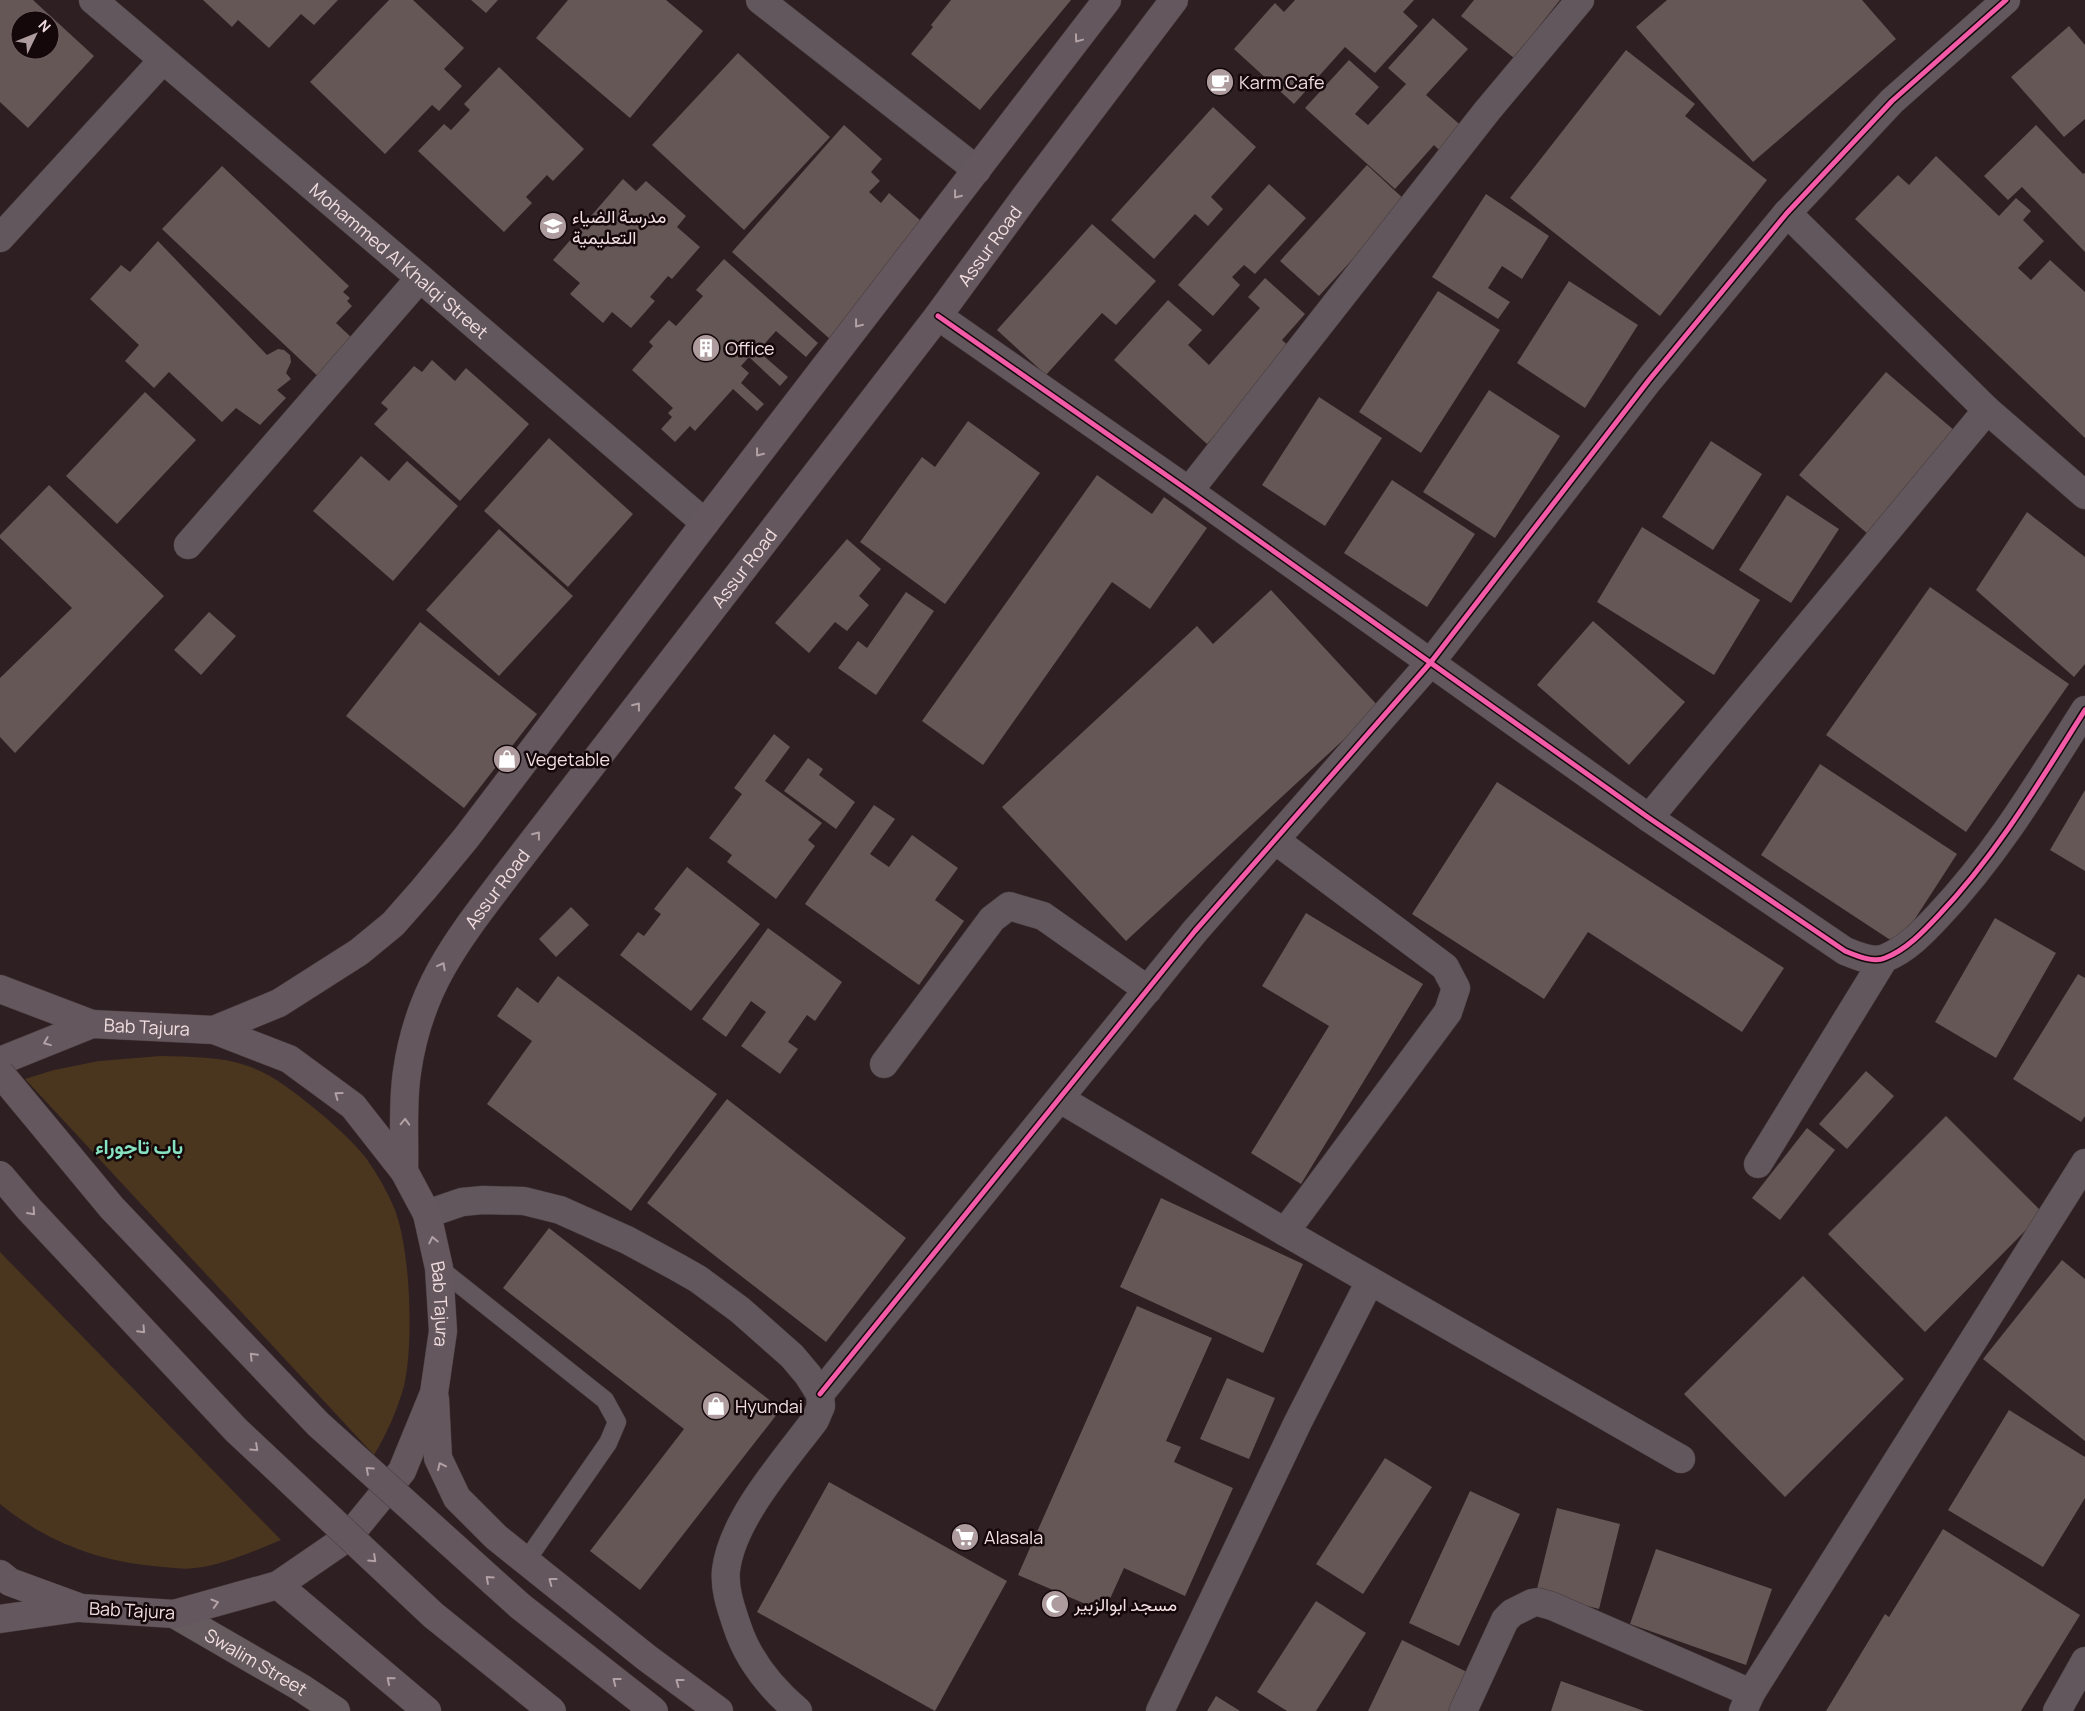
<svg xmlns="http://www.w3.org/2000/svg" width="2085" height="1711" font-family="Manrope,Vazirmatn,sans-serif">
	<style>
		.green { fill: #4a351e }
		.building { fill: #645756; fill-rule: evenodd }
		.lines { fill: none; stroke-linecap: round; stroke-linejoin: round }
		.service-casing { stroke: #483b3d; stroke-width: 19 }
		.minor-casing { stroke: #483b3d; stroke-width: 29 }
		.secondary-casing { stroke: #483b3d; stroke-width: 29 }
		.primary-casing { stroke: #483b3d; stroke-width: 29 }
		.service { stroke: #61575c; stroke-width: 18 }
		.minor { stroke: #61575c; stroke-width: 28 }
		.secondary { stroke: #655a5e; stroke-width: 28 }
		.primary { stroke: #64575d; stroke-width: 28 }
		.primary-bridge-casing { stroke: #483b3d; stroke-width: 29; stroke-linecap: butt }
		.primary-bridge { stroke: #64575d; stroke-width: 28 }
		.cycleway-casing { stroke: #14080a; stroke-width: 8 }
		.cycleway { stroke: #f35aa7; stroke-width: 5 }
		.oneway { stroke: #b2a1a5 }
		.labels { text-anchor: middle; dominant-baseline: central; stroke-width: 5; stroke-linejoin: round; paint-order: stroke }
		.poi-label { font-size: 18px; fill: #f2dee0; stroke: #14080a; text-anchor: start }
		.street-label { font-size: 18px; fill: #f2dee0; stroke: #14080a }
		.quarter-label { font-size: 20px; font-weight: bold; fill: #87e2c2; stroke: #14080a }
	</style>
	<rect width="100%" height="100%" fill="#2e1f22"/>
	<!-- green -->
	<g class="green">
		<path d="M 161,1056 C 190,1057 220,1056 248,1066 C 272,1074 294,1092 314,1108 C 330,1121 347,1136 361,1152 C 371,1163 386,1189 392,1203 C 411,1242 414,1345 404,1386 C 397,1411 387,1433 374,1455 L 25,1079 L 54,1070 L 99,1061 Z"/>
		<path d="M 0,1252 L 281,1540 C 254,1551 224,1565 195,1568 C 181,1570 166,1567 153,1566 C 94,1560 46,1541 0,1504 Z"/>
	</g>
	<!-- building -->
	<g class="building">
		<path d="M 0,0 L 33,0 L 94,56 L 28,128 L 0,102 ZM 20,20 L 50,20 L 50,50 L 20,50 Z"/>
		<polygon points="203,0 338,0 314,25 301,14 269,48 238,20 232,27"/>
		<polygon points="389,0 413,0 464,48 444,69 462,86 439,111 432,105 385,154 310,82"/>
		<polygon points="471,0 498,0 486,13"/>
		<polygon points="568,0 666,0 703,31 630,118 536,38"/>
		<polygon points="951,0 1071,0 980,110 911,54 933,27 931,25"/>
		<polygon points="1295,0 1414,0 1403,12 1418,26 1375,73 1345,47 1294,104 1234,49 1275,3 1284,12"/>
		<polygon points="1474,0 1560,0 1514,58 1461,16"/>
		<polygon points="1667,0 1862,0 1896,39 1753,162 1636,27"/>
		<polygon points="1433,18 1468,49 1426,95 1465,129 1443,154 1434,145 1395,189 1305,108 1349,60 1379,87 1355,114 1368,125 1406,84 1388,68"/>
		<polygon points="2069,26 2085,45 2085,119 2064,137 2011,77"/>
		<polygon points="1626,50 1695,104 1685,116 1767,180 1660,316 1510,198"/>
		<polygon points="738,53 830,137 744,230 652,145"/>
		<polygon points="499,67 584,149 553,181 547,175 526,197 532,203 504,232 418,151 444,124 451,130 470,110 464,104"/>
		<polygon points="1213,107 1256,147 1211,197 1223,209 1208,226 1195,214 1154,259 1111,220"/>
		<polygon points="844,125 882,159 871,172 880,181 869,192 881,203 889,193 921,221 909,235 913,239 831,340 732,252"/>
		<polygon points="2036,125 2083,174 2085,173 2085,252 2022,187 2008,200 1984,176"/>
		<polygon points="1936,156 1999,216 2016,198 2031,211 2023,220 2044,241 2018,268 2031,280 2050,260 2085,292 2085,438 1855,219 1898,175 1909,185"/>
		<polygon points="1367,165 1406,201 1319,296 1280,261"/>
		<polygon points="222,166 349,286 343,292 350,298 347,301 352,306 336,323 352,338 324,382 162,229"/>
		<polygon points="623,179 636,191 646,181 686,216 677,227 700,247 672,279 668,276 650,297 655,301 631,328 612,312 603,323 570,294 580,283 553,260"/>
		<polygon points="1269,184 1306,218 1255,274 1244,265 1232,277 1240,285 1213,316 1178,285"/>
		<polygon points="1486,194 1549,236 1522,279 1502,266 1488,288 1510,302 1498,319 1432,277"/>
		<polygon points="1092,224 1156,281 1116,325 1102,313 1046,375 997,330"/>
		<polygon points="158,241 267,355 278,349 284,350 290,355 291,362 286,373 291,379 277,390 286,398 260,425 236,408 222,422 169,372 154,388 125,361 139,345 90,299 121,265 130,272"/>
		<polygon points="724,259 818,343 806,357 776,331 758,351 788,377 780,386 749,357 741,366 749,373 741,383 764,404 757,411 733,389 695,431 690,426 675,442 661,429 672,417 668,413 673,408 632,370 653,346 649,342 669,320 676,326 703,296 696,290"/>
		<polygon points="1265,278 1305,314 1282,340 1293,350 1207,444 1114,360 1168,300 1202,330 1188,345 1209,365 1260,308 1248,297"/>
		<polygon points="1569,281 1638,325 1585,408 1517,363"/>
		<polygon points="1438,291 1500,330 1421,453 1359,412"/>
		<polygon points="432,360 455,381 466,368 529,424 460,501 374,424 388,409 381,403 414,366 422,372"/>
		<polygon points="1886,372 1955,431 1868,534 1799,475"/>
		<polygon points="1489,390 1560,436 1495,538 1423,492"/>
		<polygon points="145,392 196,440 117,524 66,476"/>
		<polygon points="1319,397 1382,438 1325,526 1262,485"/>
		<polygon points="968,421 1040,473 945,604 860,542 922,457 935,467"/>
		<polygon points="549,438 633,514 568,587 484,511"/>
		<polygon points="1711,441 1762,474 1713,550 1662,517"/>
		<polygon points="361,456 389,481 407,461 458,506 393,581 313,511"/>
		<polygon points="1097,475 1152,514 1164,497 1207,528 1150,609 1112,582 983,765 922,721"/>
		<polygon points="1392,480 1475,534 1427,607 1344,553"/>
		<polygon points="49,485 164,596 15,753 0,737 0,678 72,608 0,538 0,535"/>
		<polygon points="1787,495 1839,529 1791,603 1739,570"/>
		<polygon points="2027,512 2085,557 2085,664 2074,677 1976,590"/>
		<polygon points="1642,527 1760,600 1714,675 1597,602"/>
		<polygon points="499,529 573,596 499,676 426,610"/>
		<polygon points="847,539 881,569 859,596 869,605 847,631 835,622 809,653 775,623"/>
		<polygon points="1930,587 2069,684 1966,832 1826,735"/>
		<polygon points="1271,590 1379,707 1126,941 1002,807 1197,626 1213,644"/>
		<polygon points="906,592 934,611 876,695 838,668 858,641 867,648"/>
		<polygon points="209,612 236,636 201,675 174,650"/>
		<polygon points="1593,621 1685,702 1629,765 1537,685"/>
		<polygon points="420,622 537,714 464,808 346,716"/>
		<polygon points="774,734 790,747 765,781 822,823 808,840 815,846 776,899 727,862 732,855 709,838 742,794 734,788"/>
		<polygon points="808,758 823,769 819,775 855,802 836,829 784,791"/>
		<polygon points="1820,764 1957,854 1898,945 1761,855"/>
		<polygon points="1497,782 1784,968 1742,1032 1588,932 1544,999 1412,914"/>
		<polygon points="2085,790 2085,871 2050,850"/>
		<polygon points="874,805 895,819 870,854 889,867 912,835 958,868 935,900 964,921 919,985 805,904"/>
		<polygon points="687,867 760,924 691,1011 620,955 638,932 644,936 661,914 654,909"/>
		<polygon points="571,907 589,925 556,957 539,939"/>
		<polygon points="1306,913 1423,984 1301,1184 1251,1153 1329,1026 1262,986"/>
		<polygon points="1995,918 2056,953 1996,1058 1935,1022"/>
		<polygon points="768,928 842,982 815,1021 807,1015 788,1042 798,1049 780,1074 741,1046 766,1012 751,1001 726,1037 702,1019"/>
		<polygon points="2078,974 2085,978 2085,1116 2081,1122 2013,1079"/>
		<polygon points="558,976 717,1094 631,1211 487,1104 532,1041 497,1016 517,987 538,1003"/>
		<polygon points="1866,1071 1894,1096 1847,1149 1819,1124"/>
		<polygon points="727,1099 906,1238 826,1342 647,1203"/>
		<polygon points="1946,1116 2043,1213 1925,1332 1828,1234"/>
		<polygon points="1807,1128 1835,1150 1780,1220 1752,1198"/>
		<polygon points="1161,1198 1303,1264 1263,1353 1120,1287"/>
		<polygon points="549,1228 781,1409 640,1590 590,1551 684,1429 503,1288"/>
		<polygon points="2062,1260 2085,1279 2085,1441 1983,1359"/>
		<polygon points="1803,1276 1904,1379 1785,1497 1684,1394"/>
		<polygon points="1137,1306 1212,1338 1166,1441 1181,1447 1174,1462 1233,1488 1185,1596 1124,1568 1104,1612 1018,1575"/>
		<polygon points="1227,1378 1275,1398 1249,1459 1200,1439"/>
		<polygon points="2009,1410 2085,1457 2085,1498 2043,1567 1948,1510"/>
		<polygon points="1385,1458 1432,1487 1363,1594 1316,1564"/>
		<polygon points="829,1482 1007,1581 935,1711 757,1612"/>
		<polygon points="1470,1491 1520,1514 1459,1646 1409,1623"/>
		<polygon points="1557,1508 1620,1524 1599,1609 1536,1593"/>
		<polygon points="1943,1529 2080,1615 2021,1711 1826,1711 1885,1614 1889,1617"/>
		<polygon points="1656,1549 1772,1589 1746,1665 1630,1624"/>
		<polygon points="1316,1601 1366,1633 1316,1711 1287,1711 1257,1692"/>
		<polygon points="1402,1640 1471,1674 1453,1711 1368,1711"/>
		<polygon points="1561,1681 1644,1711 1551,1711"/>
		<polygon points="1216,1696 1240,1711 1207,1711"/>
	</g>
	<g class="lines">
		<defs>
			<polyline id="service" points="439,1268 605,1400 617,1422 608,1443 526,1561"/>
			<g id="minor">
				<path id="s1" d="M 93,0 L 420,278 L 705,523"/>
				<polyline points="760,0 977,170"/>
				<polyline points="1787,213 1987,410 2085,495"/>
				<polyline points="0,238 163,60"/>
				<path d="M 938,316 L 1189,491 L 1649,818 L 1845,951 C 1857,956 1873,963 1885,958 C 1906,950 1923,932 1938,916 C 1997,854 2040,781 2085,710"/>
				<polyline points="1189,491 1487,111 1580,0"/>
				<polyline points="188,545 420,278"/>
				<polyline points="1649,818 1987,410"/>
				<polyline points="884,1064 992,919 1009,906 1043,916 1148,990"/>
				<polyline points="1060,1099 1285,1232 1448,1012 1456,988 1445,967 1275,840"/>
				<polyline points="1758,1164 1884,959"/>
				<path d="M 427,1214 L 462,1202 L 483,1200 L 524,1201 L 560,1210 L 627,1240 L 677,1267 L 698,1279 L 740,1310 L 792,1356 L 808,1375 L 820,1394 L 821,1406 L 815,1420 C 785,1460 732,1519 726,1570 C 724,1589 731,1608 737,1626 C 748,1660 771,1688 798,1711"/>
				<polyline points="1285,1232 1681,1459"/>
				<polyline points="820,1394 1195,931 1431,662 1649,380 1787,213 1892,101 2006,0"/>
				<polyline points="1160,1711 1298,1422 1370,1281"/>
				<polyline points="1463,1711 1505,1620 1512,1613 1532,1603 1538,1602 1552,1606 1751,1693"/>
				<polyline points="1743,1711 1751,1693 2085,1163"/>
				<polyline points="2057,1711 2085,1661"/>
			</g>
			<g id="secondary">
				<path id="s2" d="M 174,1614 L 300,1687 L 336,1711"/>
			</g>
			<g id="primary">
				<polyline points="0,989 92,1024"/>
				<polyline points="214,1030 279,1003 359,952 393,924 423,890 466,838 705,523 1107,0"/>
				<path id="s3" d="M 0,1061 L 92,1024 L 214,1030 L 289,1059 L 353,1106 L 404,1171 L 427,1214 L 439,1268 L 443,1331 L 434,1393 L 402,1471 L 348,1537 L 278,1585 L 174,1614 L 81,1608 L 10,1582 L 0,1574"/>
				<path id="s4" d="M 404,1171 C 405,1139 402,1104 407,1072 C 419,986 459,938 510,871 L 938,316 L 1025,197 L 1174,0"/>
				<polyline points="435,1399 438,1458 457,1498 496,1537 647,1658 719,1711"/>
				<polyline points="278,1585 427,1711"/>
				<polyline points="0,1619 77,1608"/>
			</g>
		</defs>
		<!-- service casing -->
		<use href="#service" class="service-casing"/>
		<!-- minor casing -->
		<use href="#minor" class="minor-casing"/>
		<!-- secondary casing -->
		<use href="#secondary" class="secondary-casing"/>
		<!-- primary casing -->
		<use href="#primary" class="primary-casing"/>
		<!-- service -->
		<use href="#service" class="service"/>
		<!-- minor -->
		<use href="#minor" class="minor"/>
		<!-- secondary -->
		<use href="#secondary" class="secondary"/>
		<!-- primary -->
		<use href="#primary" class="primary"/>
		<defs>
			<g id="primary-bridge">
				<polyline points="0,1073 112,1208 318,1424 520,1606 654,1711"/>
				<polyline points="0,1175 29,1209 236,1430 433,1615 552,1711"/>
			</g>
		</defs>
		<!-- primary-bridge casing -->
		<use href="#primary-bridge" class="primary-bridge-casing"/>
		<!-- primary-bridge -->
		<use href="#primary-bridge" class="primary-bridge"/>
		<defs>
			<g id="cycleway">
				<path d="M 938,316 L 1189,491 L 1649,818 L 1845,951 C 1857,956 1873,963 1885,958 C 1906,950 1923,932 1938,916 C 1997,854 2040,781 2085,710"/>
				<polyline points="820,1394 1195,931 1431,662 1649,380 1787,213 1892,101 2006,0"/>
			</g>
		</defs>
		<!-- cycleway casing -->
		<use href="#cycleway" class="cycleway-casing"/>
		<!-- cycleway -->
		<use href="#cycleway" class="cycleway"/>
	</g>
	<!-- one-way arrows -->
	<defs><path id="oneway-chevron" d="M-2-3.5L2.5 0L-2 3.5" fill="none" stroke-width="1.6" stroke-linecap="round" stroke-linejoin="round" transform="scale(1.25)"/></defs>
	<g class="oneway">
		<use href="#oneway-chevron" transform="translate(1078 39) rotate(127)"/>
		<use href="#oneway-chevron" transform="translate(957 195) rotate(128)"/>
		<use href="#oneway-chevron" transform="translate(858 324) rotate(128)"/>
		<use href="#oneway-chevron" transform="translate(759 453) rotate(128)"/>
		<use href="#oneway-chevron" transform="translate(637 706) rotate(-52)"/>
		<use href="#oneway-chevron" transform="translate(537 835) rotate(-52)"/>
		<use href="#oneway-chevron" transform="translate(442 966) rotate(-62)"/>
		<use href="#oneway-chevron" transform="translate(47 1042) rotate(158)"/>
		<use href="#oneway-chevron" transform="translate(338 1095) rotate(-144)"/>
		<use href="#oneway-chevron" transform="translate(405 1122) rotate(-88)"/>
		<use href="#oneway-chevron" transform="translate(32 1212) rotate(48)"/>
		<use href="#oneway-chevron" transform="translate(433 1240) rotate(-102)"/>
		<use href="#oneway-chevron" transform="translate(142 1330) rotate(47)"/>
		<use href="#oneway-chevron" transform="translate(253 1356) rotate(-134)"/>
		<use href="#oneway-chevron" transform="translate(255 1448) rotate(43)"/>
		<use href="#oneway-chevron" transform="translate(441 1466) rotate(-115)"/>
		<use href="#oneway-chevron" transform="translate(369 1470) rotate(-138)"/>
		<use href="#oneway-chevron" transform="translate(373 1559) rotate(43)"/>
		<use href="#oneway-chevron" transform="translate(489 1579) rotate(-138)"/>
		<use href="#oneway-chevron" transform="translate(552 1581) rotate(-143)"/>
		<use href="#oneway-chevron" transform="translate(215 1603) rotate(-16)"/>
		<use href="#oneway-chevron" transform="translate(390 1680) rotate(-140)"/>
		<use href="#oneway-chevron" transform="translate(616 1681) rotate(-142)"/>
		<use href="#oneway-chevron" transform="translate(679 1682) rotate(-143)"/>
	</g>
	<!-- icons -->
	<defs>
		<symbol id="cafe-disc" viewBox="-11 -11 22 22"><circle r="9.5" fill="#ad9b9e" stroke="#14080a"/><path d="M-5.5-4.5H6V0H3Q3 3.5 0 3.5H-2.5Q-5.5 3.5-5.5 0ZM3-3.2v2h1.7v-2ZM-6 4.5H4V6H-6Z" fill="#fff"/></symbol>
		<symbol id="school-disc" viewBox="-11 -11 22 22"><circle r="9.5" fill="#ad9b9e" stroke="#14080a"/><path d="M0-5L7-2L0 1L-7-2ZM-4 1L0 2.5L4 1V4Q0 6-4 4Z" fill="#fff"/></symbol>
		<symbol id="building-disc" viewBox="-11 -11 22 22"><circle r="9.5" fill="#ad9b9e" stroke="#14080a"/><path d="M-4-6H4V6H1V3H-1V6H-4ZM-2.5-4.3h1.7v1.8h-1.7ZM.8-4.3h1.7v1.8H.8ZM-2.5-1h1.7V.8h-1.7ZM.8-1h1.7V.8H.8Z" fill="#fff"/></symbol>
		<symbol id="shop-disc" viewBox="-11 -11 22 22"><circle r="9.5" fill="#ad9b9e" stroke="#14080a"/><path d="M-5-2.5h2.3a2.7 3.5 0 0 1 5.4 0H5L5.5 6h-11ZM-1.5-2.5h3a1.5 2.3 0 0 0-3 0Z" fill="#fff"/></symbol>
		<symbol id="supermarket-disc" viewBox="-11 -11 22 22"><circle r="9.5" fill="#ad9b9e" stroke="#14080a"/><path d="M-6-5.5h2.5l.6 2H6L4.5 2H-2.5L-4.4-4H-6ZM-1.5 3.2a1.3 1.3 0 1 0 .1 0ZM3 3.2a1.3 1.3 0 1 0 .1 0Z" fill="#fff"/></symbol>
		<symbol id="mosque-disc" viewBox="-11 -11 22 22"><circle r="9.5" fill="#ad9b9e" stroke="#14080a"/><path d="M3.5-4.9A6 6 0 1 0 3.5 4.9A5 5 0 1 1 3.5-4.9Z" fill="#fff"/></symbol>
	</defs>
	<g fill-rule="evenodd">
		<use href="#cafe-disc" x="1204" y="66" width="32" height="32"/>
		<use href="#school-disc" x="537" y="210" width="32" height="32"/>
		<use href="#building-disc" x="690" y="332" width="32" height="32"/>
		<use href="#shop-disc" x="491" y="743" width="32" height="32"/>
		<use href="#shop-disc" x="700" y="1390" width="32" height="32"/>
		<use href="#supermarket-disc" x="949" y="1521" width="32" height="32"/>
		<use href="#mosque-disc" x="1039" y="1588" width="32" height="32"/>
	</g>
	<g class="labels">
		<!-- poi labels -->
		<g class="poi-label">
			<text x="1239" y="82">Karm Cafe</text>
			<text x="572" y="216">مدرسة الضياء<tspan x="572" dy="21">التعليمية</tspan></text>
			<text x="725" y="348">Office</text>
			<text x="526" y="759">Vegetable</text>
			<text x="735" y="1406">Hyundai</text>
			<text x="984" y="1537">Alasala</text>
			<text x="1074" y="1604">مسجد ابوالزبير</text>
		</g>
		<!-- street labels -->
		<g class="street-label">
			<text stroke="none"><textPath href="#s4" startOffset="1116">Assur Road</textPath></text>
			<text stroke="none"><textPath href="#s1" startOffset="402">Mohammed Al Khalqi Street</textPath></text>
			<text stroke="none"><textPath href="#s4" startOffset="711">Assur Road</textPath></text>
			<text stroke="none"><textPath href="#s4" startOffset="306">Assur Road</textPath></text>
			<text stroke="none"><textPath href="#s3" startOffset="154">Bab Tajura</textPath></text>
			<text stroke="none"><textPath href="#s3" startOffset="604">Bab Tajura</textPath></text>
			<text transform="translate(132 1610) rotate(3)">Bab Tajura</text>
			<text stroke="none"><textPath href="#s2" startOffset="95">Swalim Street</textPath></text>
		</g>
		<!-- quarter labels -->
		<g class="quarter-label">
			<text x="139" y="1146">باب تاجوراء</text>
		</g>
	</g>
	<!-- north arrow -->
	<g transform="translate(35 35) rotate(47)"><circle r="24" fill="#14080a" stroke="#6d5e60"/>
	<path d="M0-4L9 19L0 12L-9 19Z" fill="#ad9b9e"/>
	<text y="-8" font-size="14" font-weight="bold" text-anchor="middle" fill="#f2dee0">N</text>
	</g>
</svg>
